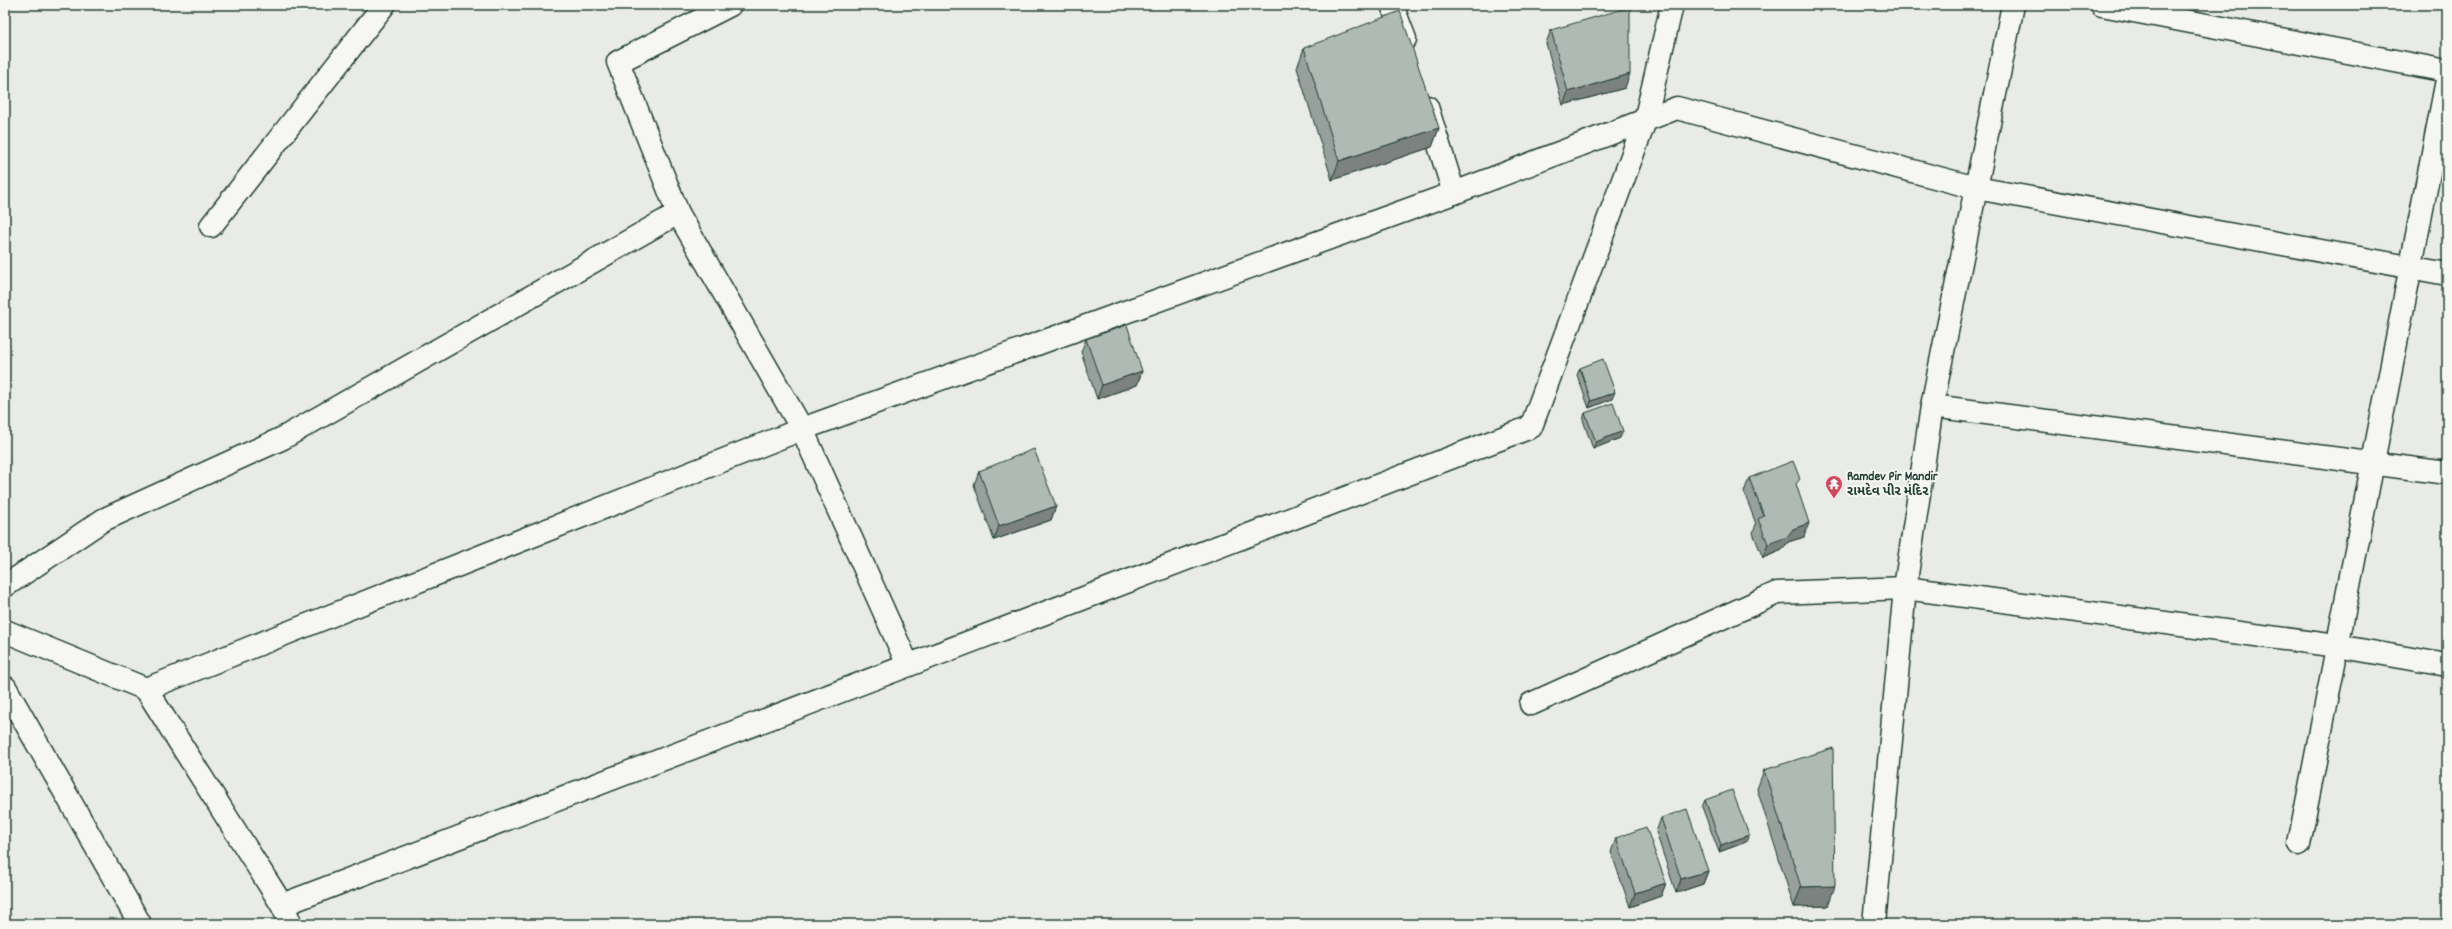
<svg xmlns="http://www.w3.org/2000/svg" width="2452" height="929" font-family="Dekko,'Noto Sans Gujarati',sans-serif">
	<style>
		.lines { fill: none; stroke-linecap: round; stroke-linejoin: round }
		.minor-casing { stroke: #1f3d34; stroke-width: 25 }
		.secondary-casing { stroke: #1f3d34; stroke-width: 25 }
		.minor { stroke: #f6f6f2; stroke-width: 22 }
		.secondary { stroke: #f6f6f2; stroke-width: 22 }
		.wall { fill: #97a09c; stroke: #1f3d34 }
		.shaded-wall { fill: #7b827f; stroke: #1f3d34 }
		.building { fill: #b0bab5; stroke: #1f3d34 }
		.labels { text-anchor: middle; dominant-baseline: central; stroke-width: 4; stroke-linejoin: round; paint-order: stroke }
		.poi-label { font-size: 13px; font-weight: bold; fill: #1f3d34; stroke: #f6f6f2; text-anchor: start }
	</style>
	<rect width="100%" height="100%" fill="#e9ebe7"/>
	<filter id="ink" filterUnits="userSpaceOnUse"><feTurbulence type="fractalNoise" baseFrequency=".025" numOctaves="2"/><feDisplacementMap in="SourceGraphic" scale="8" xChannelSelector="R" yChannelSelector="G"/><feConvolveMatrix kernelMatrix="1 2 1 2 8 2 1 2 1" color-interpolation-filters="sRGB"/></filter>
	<g filter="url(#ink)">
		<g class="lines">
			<defs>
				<g id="minor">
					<polyline points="730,5 618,62 678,213 802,429 908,665"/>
					<polyline points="1392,5 1405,39"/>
					<polyline points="1672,5 1645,121 1531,427 282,905 146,689 802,429 1454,193 1677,108 1976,188 2447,274"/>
					<polyline points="2102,5 2447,71"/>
					<polyline points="1427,107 1454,193"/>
					<polyline points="211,226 384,5"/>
					<polyline points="1932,406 2447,473"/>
					<polyline points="5,586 103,520 283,438 678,213"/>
					<polyline points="5,631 146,689"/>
					<polyline points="5,687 140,924"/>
					<polyline points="1531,704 1777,593 1905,588 2337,646 2447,665"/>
					<polyline points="2299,844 2447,80"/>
					<polyline points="282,905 291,924"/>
				</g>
				<polyline id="secondary" points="1874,924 1905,588 1932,406 2013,5"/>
			</defs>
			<!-- minor casing -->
			<use href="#minor" class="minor-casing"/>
			<!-- secondary casing -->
			<use href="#secondary" class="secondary-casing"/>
			<!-- minor -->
			<use href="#minor" class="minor"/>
			<!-- secondary -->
			<use href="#secondary" class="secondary"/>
		</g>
		<!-- wall -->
		<g class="wall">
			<polygon points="1783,5 1799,5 1798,8"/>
			<polygon points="1551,30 1625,88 1563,105 1546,43"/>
			<polygon points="1304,48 1439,128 1432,147 1332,180 1297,68"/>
			<polygon points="1086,339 1142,371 1137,385 1097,399 1081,352"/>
			<polygon points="1580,368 1612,399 1589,408 1577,375"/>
			<polygon points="1585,413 1620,438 1593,449 1583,420"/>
			<polygon points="979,471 1056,506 1051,520 994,540 974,485"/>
			<polygon points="1749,478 1797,487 1804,537 1788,542 1782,550 1763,558 1753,533 1756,524 1744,492"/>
			<polygon points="1764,770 1828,906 1794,907 1757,789"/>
			<polygon points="1705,800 1746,842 1719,852 1702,807"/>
			<polygon points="1661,818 1708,871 1703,884 1676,893 1656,832"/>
			<polygon points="1616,838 1666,883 1661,896 1630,907 1611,852"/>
		</g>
		<!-- shaded-wall -->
		<g class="shaded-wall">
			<polygon points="1630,74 1625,88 1563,105 1568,92"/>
			<polygon points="1439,128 1432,147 1332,180 1339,161"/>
			<polygon points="1142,371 1137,385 1097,399 1102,385"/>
			<polygon points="1615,392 1612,399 1589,408 1591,401"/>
			<polygon points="1623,431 1620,438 1593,449 1596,442"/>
			<polygon points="1056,506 1051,520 994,540 999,526"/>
			<polygon points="1809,523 1804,537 1788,542 1782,550 1763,558 1768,544 1793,529"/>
			<polygon points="1749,835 1746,842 1719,852 1721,845"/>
			<polygon points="1708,871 1703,884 1676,893 1681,879"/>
			<polygon points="1666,883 1661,896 1630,907 1635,893"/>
			<polygon points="1835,886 1828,906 1794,907 1801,887"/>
		</g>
		<!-- building -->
		<g class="building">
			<polygon points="1630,7 1630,74 1568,92 1551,30"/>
			<polygon points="1400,11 1439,128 1339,161 1304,48"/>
			<polygon points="1127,325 1142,371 1102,385 1086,339"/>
			<polygon points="1603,359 1615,392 1591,401 1580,368"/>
			<polygon points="1613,403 1623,431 1596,442 1585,413"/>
			<polygon points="1034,449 1056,506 999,526 979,471"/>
			<polygon points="1793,461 1800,479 1796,484 1809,523 1793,529 1787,537 1768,544 1758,519 1764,516 1749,478"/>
			<polygon points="1833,748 1835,886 1801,887 1764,770"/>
			<polygon points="1732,790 1749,835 1721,845 1705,800"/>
			<polygon points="1687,809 1708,871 1681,879 1661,818"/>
			<polygon points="1646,827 1666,883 1635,893 1616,838"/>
		</g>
	</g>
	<!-- icons -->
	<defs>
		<symbol id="temple-pin" viewBox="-11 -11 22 30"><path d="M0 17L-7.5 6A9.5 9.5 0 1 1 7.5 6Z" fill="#d1495b" stroke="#f6f6f2"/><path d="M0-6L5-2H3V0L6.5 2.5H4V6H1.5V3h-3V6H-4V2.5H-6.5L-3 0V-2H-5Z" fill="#fff"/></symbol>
	</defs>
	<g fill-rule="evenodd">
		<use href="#temple-pin" x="1824" y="474" width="20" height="27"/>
	</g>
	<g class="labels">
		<!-- poi labels -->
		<g class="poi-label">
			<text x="1847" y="477">Ramdev Pir Mandir<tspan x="1847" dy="15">રામદેવ પીર મંદિર</tspan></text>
		</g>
	</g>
	<!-- margin -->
	<rect width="2452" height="929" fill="none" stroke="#f6f6f2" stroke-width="20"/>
	<rect x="10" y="10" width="2432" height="909" fill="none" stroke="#1f3d34" stroke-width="1.5" filter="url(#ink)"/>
</svg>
